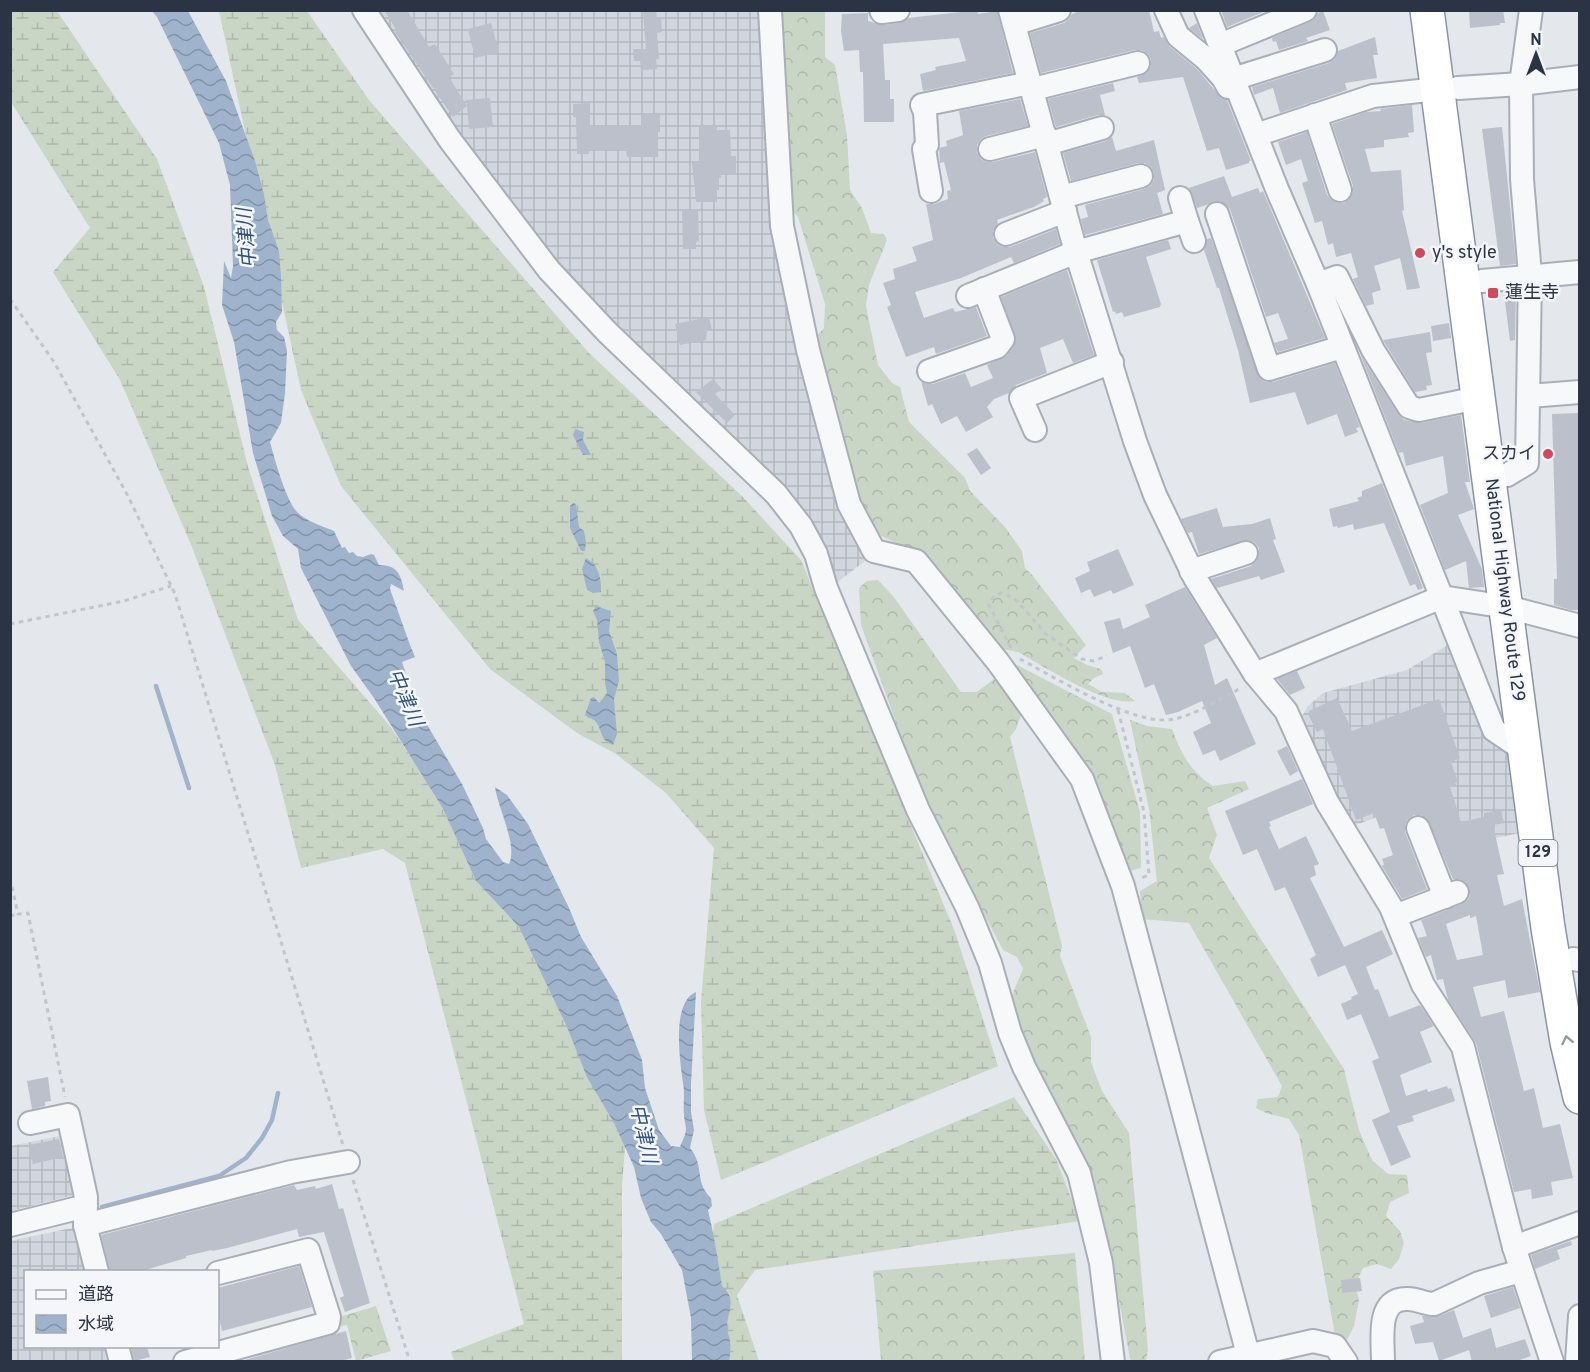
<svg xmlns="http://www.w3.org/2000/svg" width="1590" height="1372" font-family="Overpass,'Noto Sans JP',sans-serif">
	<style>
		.industrial { fill: url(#industrial-grid) }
		.forest { fill: url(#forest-crowns) }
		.wetland { fill: url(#wetland-marsh) }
		.water { fill: url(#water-waves) }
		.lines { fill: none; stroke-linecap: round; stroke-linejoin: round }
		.stream { stroke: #9fb4cc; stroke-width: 4.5 }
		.building { fill: #bbc0ca; fill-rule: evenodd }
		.minor-casing { stroke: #a9aeb7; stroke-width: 26 }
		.highway-casing { stroke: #8b94a3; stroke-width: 36 }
		.path { stroke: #c2c5cb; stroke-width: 3; stroke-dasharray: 4.5 4.5; stroke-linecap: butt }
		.minor { stroke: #f7f8fa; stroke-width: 22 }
		.highway { stroke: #fff; stroke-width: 33 }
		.oneway { stroke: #959aa2 }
		.poi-dot { fill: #d1495b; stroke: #f4f6f9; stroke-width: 2 }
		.labels { text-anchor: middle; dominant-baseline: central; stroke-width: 5; stroke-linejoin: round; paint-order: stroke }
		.shield { fill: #f4f6f9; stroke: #676e7b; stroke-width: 1.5 }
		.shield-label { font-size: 16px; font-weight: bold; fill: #2b3445 }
		.poi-label { font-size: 18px; fill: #2b3445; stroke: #f4f6f9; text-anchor: start }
		.street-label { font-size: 18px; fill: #2b3445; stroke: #f4f6f9 }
		.water-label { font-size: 20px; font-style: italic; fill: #34527a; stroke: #f4f6f9 }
	</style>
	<defs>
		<pattern id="industrial-grid" width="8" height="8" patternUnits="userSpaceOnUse" patternTransform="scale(1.5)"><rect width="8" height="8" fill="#d2d6de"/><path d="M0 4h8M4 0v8" fill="none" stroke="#b4b8c0"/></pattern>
		<pattern id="forest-crowns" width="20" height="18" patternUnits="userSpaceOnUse" patternTransform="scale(1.5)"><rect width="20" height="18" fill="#c9d6c5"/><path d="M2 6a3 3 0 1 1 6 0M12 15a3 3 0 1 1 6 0" fill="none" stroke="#adb8ab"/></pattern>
		<pattern id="wetland-marsh" width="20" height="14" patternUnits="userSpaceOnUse" patternTransform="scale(1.5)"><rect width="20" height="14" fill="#c9d6c5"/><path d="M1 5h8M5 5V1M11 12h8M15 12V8" fill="none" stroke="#adb8ab"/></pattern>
		<pattern id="water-waves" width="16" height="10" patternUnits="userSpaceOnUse" patternTransform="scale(1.5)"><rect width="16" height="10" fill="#9fb4cc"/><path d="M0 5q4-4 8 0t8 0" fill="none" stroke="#8293a7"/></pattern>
	</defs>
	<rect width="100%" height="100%" fill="#e4e7ec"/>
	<!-- industrial -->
	<g class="industrial">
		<polygon points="370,11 765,11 775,221 869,558 831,587 817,537 568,282 483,172"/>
		<polygon points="1454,641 1505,748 1513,779 1519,833 1465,845 1444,793 1347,828 1296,726 1308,706 1323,693 1407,670"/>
		<polygon points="65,1135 79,1194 11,1211 11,1146"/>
		<polygon points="76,1227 88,1271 26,1272 26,1346 110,1347 114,1361 11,1361 10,1241"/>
	</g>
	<!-- forest -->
	<g class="forest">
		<path d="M 775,11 L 825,11 L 825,57 L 835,65 L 847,136 L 850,190 L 862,208 L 871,233 L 884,234 L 887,240 L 869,285 L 866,306 L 878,365 L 892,383 L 900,387 L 909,422 L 965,478 L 970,491 L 1005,527 L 1022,551 L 1025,568 L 1033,576 L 1086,645 L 1074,658 L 1087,665 L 1101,669 L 1103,674 L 1094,678 L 1088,684 L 1102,692 L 1125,693 L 1135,701 C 1106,707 1045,667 1018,652 L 1003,649 L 998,651 L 919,554 L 879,535 L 861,509 L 814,339 L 824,328 L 825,304 L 798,217 L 788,206 Z"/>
		<polygon points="878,580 893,596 961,692 977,692 998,676 1022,712 1016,729 1010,737 1062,946 1060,956 1091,1037 1091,1062 1102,1091 1129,1133 1148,1350 1146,1361 1133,1361 1130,1359 1111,1258 1083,1164 1022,1037 1012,995 1023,969 1017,957 1003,950 925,803 861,625 859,588 867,581"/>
		<polygon points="1013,663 1112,714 1140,812 1141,868 1126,872 1008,666"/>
		<path d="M 1130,720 L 1147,726 L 1172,729 C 1182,755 1190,771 1213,786 L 1245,781 L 1249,789 L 1207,808 L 1217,835 L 1209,858 L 1344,1069 L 1359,1130 L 1372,1160 L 1388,1174 L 1407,1175 L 1409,1193 L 1390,1202 L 1386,1216 L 1400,1231 L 1404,1243 L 1399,1259 L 1391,1269 L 1377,1264 L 1363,1268 L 1355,1284 L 1359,1300 L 1354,1326 L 1346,1342 L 1336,1341 L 1299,1135 L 1289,1119 L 1266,1113 L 1256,1108 L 1258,1099 L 1278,1097 L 1282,1086 L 1189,923 L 1142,919 L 1140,891 L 1157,881 L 1149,809 Z"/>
		<polygon points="1075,1253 1085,1361 881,1361 873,1271"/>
		<polygon points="376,1306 391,1351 356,1361 347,1325 338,1327 336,1318"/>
	</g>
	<!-- wetland -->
	<g class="wetland">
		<polygon points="11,11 57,11 157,159 204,287 248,467 298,620 390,726 417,766 442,807 476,881 519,927 631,1074 622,1185 622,1361 454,1361 451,1352 524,1324 405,863 383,849 301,868 275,765 192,547 120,380 53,272 90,228 11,102"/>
		<polygon points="219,11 307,11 369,100 589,353 742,496 801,560 955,932 998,1066 721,1180 704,1110 701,1002 714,848 666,793 616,754 577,733 490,669 341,486 301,390"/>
		<polygon points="1014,1097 1056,1159 1080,1221 755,1270 737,1295 759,1361 699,1362 714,1224"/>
	</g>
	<!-- water -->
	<g class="water">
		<path d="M 152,11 L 188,11 L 226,81 L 255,161 L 264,194 L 268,220 L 279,251 L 281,276 L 282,312 L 276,322 L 277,330 L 284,337 L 287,351 L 285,393 L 281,423 L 270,442 C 275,460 285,498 297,512 C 306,521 322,526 334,531 L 342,548 L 345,547 L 349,553 L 353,552 L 357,556 L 363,557 L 371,554 L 374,555 L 379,565 C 397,565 401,574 404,591 L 391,584 L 390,589 L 410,645 L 415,657 L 402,662 L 410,687 L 429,728 L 462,784 L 483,828 L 486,839 L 503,862 L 509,864 C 518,845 498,809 495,787 L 507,795 L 528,824 L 569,908 L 581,937 L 617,996 L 642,1060 L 645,1088 L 659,1130 L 671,1146 L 680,1147 C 682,1141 686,1135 686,1129 C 686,1125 684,1120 684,1115 C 683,1105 685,1093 683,1083 C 680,1061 671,1002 696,992 L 691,1085 L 691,1112 L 694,1130 L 690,1148 C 705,1166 694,1182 711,1198 L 712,1206 L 708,1210 C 714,1235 718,1260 722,1286 C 738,1300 727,1312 727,1327 C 727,1332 730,1337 730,1342 C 731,1348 730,1355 729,1361 L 692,1361 L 691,1318 L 682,1270 L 661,1234 L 651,1222 L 641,1198 L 634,1167 L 614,1123 L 587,1077 L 567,1027 L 519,927 L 476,881 L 442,807 L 374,698 L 351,666 L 301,568 L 298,549 L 283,536 L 272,516 L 253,453 L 234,342 L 222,305 L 224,261 L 231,278 L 233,266 L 230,185 L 219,143 L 157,17 Z"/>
		<polygon points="575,429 584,432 583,440 591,455 583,455 573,435"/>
		<polygon points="573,503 576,504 579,527 584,531 586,542 585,551 581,551 570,528 570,506"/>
		<path d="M 586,558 C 599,565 601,578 601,592 L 593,593 L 587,590 L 582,569 Z"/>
		<path d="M 596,606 L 611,611 L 609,631 L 617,654 L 619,681 L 614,699 L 617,734 L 613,745 C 598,740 603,727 594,720 C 591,718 588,718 585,715 L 591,698 L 594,697 L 599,703 L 607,693 L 605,683 L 605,662 L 599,642 L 597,620 L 593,611 Z"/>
	</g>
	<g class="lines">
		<!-- stream -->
		<g class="stream">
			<polyline points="156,686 189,788"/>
			<polyline points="102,1207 219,1176 246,1158 262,1138 272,1120 278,1093"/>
		</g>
	</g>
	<!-- building -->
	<g class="building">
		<polygon points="384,10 407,10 429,47 435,44 454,74 449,77 467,106 466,100 490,98 493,127 469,129 467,106 453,117 395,32 397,31"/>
		<polygon points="643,10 656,10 657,19 661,18 662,32 657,33 659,59 656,59 657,69 641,70 640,61 634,61 633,49 646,49"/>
		<polygon points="978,10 978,14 997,11 1013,73 923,91 920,74 936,70 935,67 966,61 959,38 883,44 885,80 890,80 890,99 894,99 894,122 864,122 863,72 860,72 859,50 844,51 841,31 842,14 868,13 868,21 884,25 900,23 908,18"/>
		<polygon points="1076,10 1149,10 1154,32 1159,31 1161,38 1164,37 1169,46 1197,69 1221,98 1227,100 1251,161 1249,161 1249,163 1226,170 1219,148 1207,151 1183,77 1139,83 1137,77 1147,73 1151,66 1151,59 1148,54 1142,50 1135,50 1041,73 1030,33 1064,23 1069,19 1072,14 1077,12"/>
		<polygon points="1221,10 1268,10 1227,27"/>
		<polygon points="1469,10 1503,10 1505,23 1500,23 1500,25 1470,28"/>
		<polygon points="1323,11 1330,30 1306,38 1308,41 1279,50 1276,41 1273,42 1272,38 1310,22 1315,19 1318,13"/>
		<polygon points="491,23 499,52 475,58 468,29"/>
		<polygon points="1197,23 1203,39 1189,28"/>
		<polygon points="1375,37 1378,55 1373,55 1377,78 1345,83 1347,90 1280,113 1273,88 1254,95 1252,87 1329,63 1335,59 1338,51"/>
		<polygon points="1113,83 1115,91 1100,95 1105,115 1098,115 1056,127 1048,99"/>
		<polygon points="1020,99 1028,126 986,136 980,140 977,145 977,153 981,159 986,162 993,162 1035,152 1047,197 1043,199 1044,201 1034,207 997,220 998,224 993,231 993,238 998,245 1003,247 1010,247 1056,229 1060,244 1014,263 1011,257 961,278 915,292 924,318 953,308 955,312 976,307 987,336 936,354 934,347 906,357 887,307 891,305 883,283 895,279 893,269 917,261 912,247 933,240 926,204 934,204 948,199 947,191 951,190 944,162 940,163 939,148 947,146 946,141 963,135 959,111"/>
		<polygon points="590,103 590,126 642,125 642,114 660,114 660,132 658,132 658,157 627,157 626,149 589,149 589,154 577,154 576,117 573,117 573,104"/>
		<polygon points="1412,105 1414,132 1408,133 1409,137 1384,140 1384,147 1365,149 1371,172 1401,170 1404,210 1402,211 1420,288 1407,290 1400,258 1374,266 1381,290 1372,293 1374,304 1366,306 1353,279 1358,277 1351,253 1336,257 1333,243 1328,245 1322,221 1315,223 1302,183 1308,181 1301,159 1286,165 1278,142 1307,132 1327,195 1332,200 1337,203 1344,203 1350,198 1353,192 1353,186 1332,124 1366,112 1381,111 1380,109"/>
		<polygon points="699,126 717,126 717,130 730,130 731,156 736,156 736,174 721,174 721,178 719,178 719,190 717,190 717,202 696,202 692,163 699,163"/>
		<polygon points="1502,127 1516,264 1500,266 1482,129"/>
		<polygon points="1112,137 1116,151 1154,140 1165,190 1157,193 1163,214 1085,235 1081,219 1088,217 1085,205 1144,189 1150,186 1154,180 1154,173 1151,167 1145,163 1138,163 1071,181 1063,153 1106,141"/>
		<polygon points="1224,176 1232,197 1258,188 1260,193 1263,191 1325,338 1278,352 1274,343 1288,339 1278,313 1266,317 1230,209 1225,204 1219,201 1197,208 1189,188"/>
		<polygon points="682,211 698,211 699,241 696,242 696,249 683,249"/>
		<polygon points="1211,238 1260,379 1266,382 1273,382 1335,363 1360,427 1356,428 1358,432 1345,437 1337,414 1307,425 1295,392 1250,403 1238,350 1219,288 1217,288 1204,250 1207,239"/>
		<polygon points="1168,240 1171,249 1146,257 1161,304 1160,307 1124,317 1122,312 1116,314 1115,311 1113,312 1097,260"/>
		<polygon points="1067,270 1094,355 1073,363 1063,339 1040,348 1047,373 1016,385 1009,393 994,399 987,407 993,417 966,432 957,416 941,424 932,404 928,406 921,381 926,384 933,384 965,373 971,387 993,378 987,365 1007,356 1016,340 1001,297"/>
		<polygon points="1516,291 1515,340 1510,341 1504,293"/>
		<polygon points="709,317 712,330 707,331 706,340 680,345 675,324"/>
		<polygon points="1449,323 1451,338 1433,341 1431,326"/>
		<polygon points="1430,332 1432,352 1426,353 1432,385 1426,386 1427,390 1415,392 1383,340"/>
		<polygon points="1361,356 1398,414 1404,420 1421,423 1461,415 1470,482 1465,482 1474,509 1458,515 1482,569 1484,587 1469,588 1466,561 1445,570 1420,505 1448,493 1443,456 1406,466 1403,452 1399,453"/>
		<polygon points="713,379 722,389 715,394 735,415 727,423 696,392"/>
		<polygon points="1580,413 1580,610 1571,610 1554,605 1554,579 1557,579 1552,414"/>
		<polygon points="977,448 991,468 981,475 967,454"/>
		<polygon points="1382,483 1423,588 1418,590 1415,584 1410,586 1384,523 1354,530 1353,524 1338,528 1337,526 1333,527 1329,509 1359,501 1357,498 1362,496 1362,491"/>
		<polygon points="1217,508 1223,527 1252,524 1270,518 1276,539 1273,540 1285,572 1261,580 1259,576 1217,588 1211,579 1251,566 1256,562 1259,555 1259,548 1255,543 1248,540 1199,554 1192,532 1188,533 1181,519"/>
		<polygon points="1118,549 1134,585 1113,594 1111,590 1094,597 1090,589 1081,593 1075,578 1090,571 1087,562"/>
		<polygon points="1185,587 1217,638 1204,645 1215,685 1227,678 1256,744 1220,761 1215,750 1203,755 1193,732 1211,723 1202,701 1178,712 1166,715 1154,684 1145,688 1130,646 1113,653 1104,622 1120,618 1123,629 1150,617 1145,605"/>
		<polygon points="1297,671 1305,688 1290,695 1277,679"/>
		<path d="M 1337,698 L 1352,731 L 1439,699 L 1460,758 L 1451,762 L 1458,782 L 1455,783 L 1456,785 L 1450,787 L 1461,822 L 1484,817 L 1484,813 L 1501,810 L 1504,823 L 1493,825 L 1504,874 L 1497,875 L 1504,906 L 1522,899 L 1540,992 L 1508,998 L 1505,980 L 1473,987 L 1481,1017 L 1504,1011 L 1524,1091 L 1534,1088 L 1543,1128 L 1560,1124 L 1573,1178 L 1551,1182 L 1553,1195 L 1532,1199 L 1531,1189 L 1514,1192 L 1476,1043 L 1448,1000 L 1443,979 L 1437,980 L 1431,955 L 1426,957 L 1418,938 L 1427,936 L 1421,920 L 1462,904 L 1468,900 L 1470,895 L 1469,887 L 1466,882 L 1460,879 L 1453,879 L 1427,818 L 1421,815 L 1414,815 L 1407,820 L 1405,825 L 1405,832 L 1427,889 L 1402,899 L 1382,866 L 1384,864 L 1382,859 L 1393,855 L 1384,828 L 1380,829 L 1374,813 L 1356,820 L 1323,729 L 1317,732 L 1309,716 L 1309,711 ZM 1470,915 L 1470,918 L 1476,916 L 1483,955 L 1457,960 L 1446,924 Z"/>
		<polygon points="1287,746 1298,771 1290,776 1277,751"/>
		<polygon points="1302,779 1313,804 1269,822 1271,826 1269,827 1279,849 1306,836 1319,864 1314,866 1316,875 1310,878 1344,947 1382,930 1393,954 1366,967 1375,990 1378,989 1389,1017 1420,1005 1434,1026 1420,1032 1432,1062 1400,1075 1406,1096 1427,1089 1428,1092 1447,1086 1448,1089 1451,1088 1455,1101 1412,1116 1414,1121 1397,1126 1411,1157 1391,1166 1372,1120 1390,1112 1372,1061 1379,1058 1361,1014 1347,1020 1341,1004 1352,999 1351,997 1358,994 1345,965 1318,977 1310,959 1316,955 1285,887 1275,891 1257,849 1243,855 1225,811"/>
		<polygon points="48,1077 51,1101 45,1102 45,1106 32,1109 27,1081"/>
		<polygon points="59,1139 63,1157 33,1164 29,1145"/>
		<polygon points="332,1184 339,1209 343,1208 370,1303 345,1312 340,1298 344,1296 324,1232 299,1237 297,1229 227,1248 212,1251 212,1250 186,1256 186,1258 152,1268 137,1272 110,1272 101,1235 294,1185 297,1190 315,1186 316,1189"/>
		<polygon points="1571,1241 1572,1245 1557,1250 1560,1259 1535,1269 1531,1255"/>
		<polygon points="299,1266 312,1307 222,1331 218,1314 218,1288"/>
		<polygon points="1360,1278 1362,1291 1342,1293 1341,1280"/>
		<polygon points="1513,1287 1520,1308 1491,1318 1484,1296"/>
		<polygon points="1454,1310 1463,1338 1491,1328 1496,1348 1525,1339 1531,1356 1514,1362 1472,1362 1469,1350 1439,1361 1433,1342 1415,1344 1410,1326 1424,1322 1422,1316 1439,1316"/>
		<polygon points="346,1331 352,1358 336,1362 238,1362"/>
		<polygon points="131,1347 147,1347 150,1357 134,1361"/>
	</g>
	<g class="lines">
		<defs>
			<g id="minor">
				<polyline points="364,10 450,140 549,270 607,332 776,494 801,526 816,554 826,588 918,810 967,907 990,963 1010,1033 1024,1067 1079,1173 1101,1263 1113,1362"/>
				<polyline points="770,10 782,226 808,350 849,504 874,551 916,561 998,662 1082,779 1123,886 1250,1362"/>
				<polyline points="881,10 882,12 898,10"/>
				<polyline points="1010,10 1076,252 1135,441 1155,495 1195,578 1255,674 1442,597 1507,607 1580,626"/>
				<polyline points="1166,10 1178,36 1206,59 1223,78 1228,87"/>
				<polyline points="1206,10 1277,189 1318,284 1494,730 1525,751"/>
				<polyline points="1014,24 1059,10"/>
				<polyline points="1220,45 1305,10"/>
				<polyline points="1233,79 1325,50"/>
				<polyline points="1458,88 1521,84 1580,77"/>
				<polyline points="1033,89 1138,63"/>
				<polyline points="1315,115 1340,190"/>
				<polyline points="1256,135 1373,96 1438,89"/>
				<polyline points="1047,144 1102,128"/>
				<polyline points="990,149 1045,135"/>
				<polyline points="931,191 924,149 927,145 925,112 922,105 1030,83"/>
				<polyline points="1061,195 1069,195 1141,176"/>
				<polyline points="1180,198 1187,221"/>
				<polyline points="1217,214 1269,369 1342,347"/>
				<polyline points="1006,234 1065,211"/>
				<polyline points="1482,281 1580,272"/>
				<polyline points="1318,284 1337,277 1373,350 1409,407 1419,410 1478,398"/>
				<polyline points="968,296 1076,252 1187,221 1194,241"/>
				<polyline points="929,371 997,347 1003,339 984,289"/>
				<polyline points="1529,396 1580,392"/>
				<polyline points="1035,430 1021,398 1112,362"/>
				<polyline points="1507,475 1527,463 1530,275 1522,179 1521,84 1531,10"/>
				<polyline points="1191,571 1246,553"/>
				<polyline points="1255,674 1286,711 1327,802 1391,907 1423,985 1463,1047 1514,1247 1552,1362"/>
				<polyline points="1418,828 1445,897"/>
				<polyline points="1395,916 1457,892"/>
				<polyline points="1573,959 1580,960"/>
				<polyline points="30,1123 68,1115 86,1197 85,1225 97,1272"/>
				<polyline points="10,1225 86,1206"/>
				<polyline points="85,1225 291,1172 348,1162"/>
				<polyline points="1514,1247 1580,1223"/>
				<polyline points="117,1346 121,1362"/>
				<polyline points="185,1362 328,1323 329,1317 308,1250 218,1273"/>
				<polyline points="1220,1362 1313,1341 1335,1346 1346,1362"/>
				<path d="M 1383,1362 C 1383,1340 1376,1299 1406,1299 C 1416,1298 1424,1304 1434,1304 L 1479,1283 L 1521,1271"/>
				<polyline points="1577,1362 1580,1316"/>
			</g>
			<polyline id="highway" points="1427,10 1548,928 1567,1042 1580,1097"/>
		</defs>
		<!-- minor casing -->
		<use href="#minor" class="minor-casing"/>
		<!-- highway casing -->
		<use href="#highway" class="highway-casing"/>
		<!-- path -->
		<g class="path">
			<polyline points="10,299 54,362 128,496 175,594 343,1145"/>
			<polyline points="10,624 124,601 171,586"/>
			<polyline points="1011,648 989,605 994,596 1001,593 1014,598 1046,634 1082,659 1093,661 1107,656"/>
			<path d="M 1020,659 C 1054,677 1137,728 1174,719 C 1197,714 1220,699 1241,688"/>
			<polyline points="1118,710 1144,812 1149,875 1139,879"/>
			<polyline points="10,878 18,914 28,913 65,1097"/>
			<polyline points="10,916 18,914"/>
			<polyline points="353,1180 410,1362"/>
		</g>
		<!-- minor -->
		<use href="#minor" class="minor"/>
		<!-- highway -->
		<use href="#highway" class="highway"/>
	</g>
	<!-- one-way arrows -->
	<defs><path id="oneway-chevron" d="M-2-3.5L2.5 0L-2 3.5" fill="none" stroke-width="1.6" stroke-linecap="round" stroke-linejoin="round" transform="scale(1.5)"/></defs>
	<use class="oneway" href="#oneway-chevron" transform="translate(1567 1040) rotate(-101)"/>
	<!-- markers -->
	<g class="poi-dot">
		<circle cx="1420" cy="253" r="6"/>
		<rect x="1487" y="287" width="12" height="12" rx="3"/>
		<circle cx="1548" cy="454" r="6"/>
	</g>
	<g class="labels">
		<!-- shield labels -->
		<rect class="shield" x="1518.5" y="840" width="39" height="26" rx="4.5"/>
		<g class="shield-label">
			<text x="1538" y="853">129</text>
		</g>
		<!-- poi labels -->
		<g class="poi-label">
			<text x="1432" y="253">y's style</text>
			<text x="1505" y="293">蓮生寺</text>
			<text x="1536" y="454" text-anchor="end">スカイ</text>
		</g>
		<!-- street labels -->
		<g class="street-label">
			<text transform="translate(1504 590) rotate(83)">National Highway Route 129</text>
		</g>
		<!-- water labels -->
		<g class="water-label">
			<text transform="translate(248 238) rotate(-95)">中津川</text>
			<text transform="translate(404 698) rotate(67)">中津川</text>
			<text transform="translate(642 1134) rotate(77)">中津川</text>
		</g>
	</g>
	<!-- border -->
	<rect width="1590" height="1372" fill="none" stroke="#2b3445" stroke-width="24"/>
	<!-- legend -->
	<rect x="24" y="1270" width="195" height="78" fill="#f4f6f9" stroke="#a4a8b1" stroke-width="1.5"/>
	<rect x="36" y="1290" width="30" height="9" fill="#f7f8fa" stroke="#a4a8b1" stroke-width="1.5"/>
	<text x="78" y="1300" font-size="18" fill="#2b3445">道路</text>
	<rect x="36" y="1315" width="30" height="18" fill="url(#water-waves)" stroke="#a4a8b1" stroke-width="1.5"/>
	<text x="78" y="1330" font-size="18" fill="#2b3445">水域</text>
	<!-- north arrow -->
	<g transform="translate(1536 54)" stroke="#f4f6f9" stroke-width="4.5" paint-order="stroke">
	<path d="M0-4.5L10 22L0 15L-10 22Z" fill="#2b3445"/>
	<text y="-9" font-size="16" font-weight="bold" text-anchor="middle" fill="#2b3445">N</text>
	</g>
</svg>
